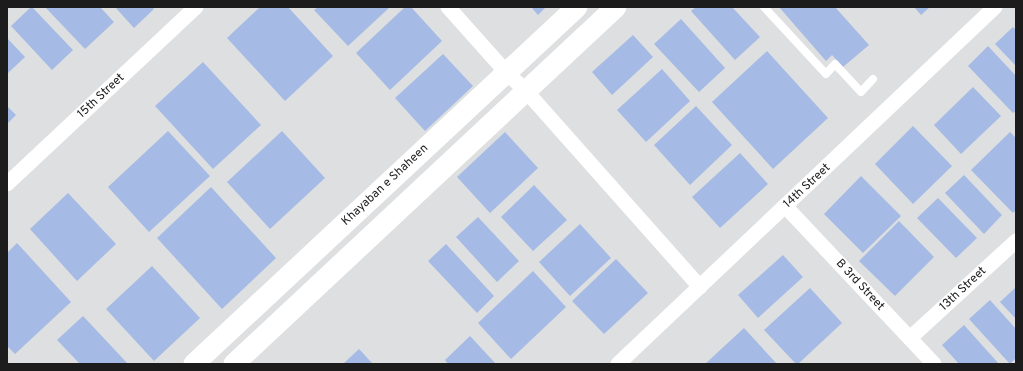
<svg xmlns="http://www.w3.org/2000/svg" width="1023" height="371" font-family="Overpass,sans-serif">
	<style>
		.building { fill: #a5bbe5 }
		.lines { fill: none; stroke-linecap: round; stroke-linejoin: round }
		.service { stroke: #fff; stroke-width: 8 }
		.minor { stroke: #fff; stroke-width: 15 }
		.secondary { stroke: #fff; stroke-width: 21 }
		.labels { text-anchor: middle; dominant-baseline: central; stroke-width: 3; stroke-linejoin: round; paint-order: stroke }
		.street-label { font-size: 12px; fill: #1c1c1c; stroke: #fff }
	</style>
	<rect width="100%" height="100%" fill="#dedfe0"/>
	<!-- building -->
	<g class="building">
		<polygon points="31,7 32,7 73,50 52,70 11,26"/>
		<polygon points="45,7 100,7 114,22 85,49"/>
		<polygon points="115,7 152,7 154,9 134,28"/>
		<polygon points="260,7 288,7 333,56 285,101 227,38"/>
		<polygon points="318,7 390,7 348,46 314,10"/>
		<polygon points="405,7 411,7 442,41 390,90 356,53"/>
		<polygon points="531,7 546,7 538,15"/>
		<polygon points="696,7 732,7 760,37 735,60 691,11"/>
		<polygon points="779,7 835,7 869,45 843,67 832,55 826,61"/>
		<polygon points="914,7 930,7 921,15"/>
		<polygon points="681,19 725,68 699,92 654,44"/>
		<polygon points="1013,27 1016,30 1016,66 995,44"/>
		<polygon points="633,35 653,57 612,95 592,72"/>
		<polygon points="7,38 25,57 7,74"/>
		<polygon points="988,46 1016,76 1016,111 1013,113 968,66"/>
		<polygon points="767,51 828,118 773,169 712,102"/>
		<polygon points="443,54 473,86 425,131 395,98"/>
		<polygon points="203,62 261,125 213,169 155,106"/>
		<polygon points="662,69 690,101 646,142 617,110"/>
		<polygon points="973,87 1001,116 961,154 934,125"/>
		<polygon points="7,106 16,115 7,124"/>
		<polygon points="696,106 732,145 690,185 654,145"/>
		<polygon points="913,126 952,166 913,204 875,164"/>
		<polygon points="168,131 210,176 149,232 108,187"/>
		<polygon points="282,131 325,178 270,229 227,182"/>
		<polygon points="505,132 538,168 490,213 457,177"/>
		<polygon points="1010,132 1016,138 1016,210 1013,213 971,170"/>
		<polygon points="740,153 768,184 720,228 692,197"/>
		<polygon points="964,175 1002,215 984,234 945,193"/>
		<polygon points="861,176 901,216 863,253 824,214"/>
		<polygon points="534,185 567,220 533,251 501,217"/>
		<polygon points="211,187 276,258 222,309 157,238"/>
		<polygon points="68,193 116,244 77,281 30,229"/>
		<polygon points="938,198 977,238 956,258 917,218"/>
		<polygon points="478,217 519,261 497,282 456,237"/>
		<polygon points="899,221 934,257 895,296 859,261"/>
		<polygon points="580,224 611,258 570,296 539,262"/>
		<polygon points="17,243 71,302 15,354 7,346 7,253"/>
		<polygon points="446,244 494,296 477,313 428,261"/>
		<polygon points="783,255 803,277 758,318 738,295"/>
		<polygon points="616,259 648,293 604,334 572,301"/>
		<polygon points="152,266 200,318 154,361 106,309"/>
		<polygon points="533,271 566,307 511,359 478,323"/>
		<polygon points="1016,287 1016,319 1000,302"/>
		<polygon points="810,288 842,323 798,364 796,364 764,330"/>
		<polygon points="990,300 1016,329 1016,358 1010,364 969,319"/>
		<polygon points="83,316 128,364 80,364 57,340"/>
		<polygon points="964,325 999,364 959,364 942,345"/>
		<polygon points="744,328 777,364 705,364"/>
		<polygon points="470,336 496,364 448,364 445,360"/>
		<polygon points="359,349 373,364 343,364"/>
	</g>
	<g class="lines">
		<!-- service -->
		<polyline class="service" points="764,7 826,74 835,64 861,92 873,79"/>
		<!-- minor -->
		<g class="minor">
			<polyline points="448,7 506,72 526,91 700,287"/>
			<polyline points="7,184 196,7"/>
			<polyline points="785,206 934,364"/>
			<polyline points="910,338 1016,241"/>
			<polyline points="618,364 995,7"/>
		</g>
		<!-- secondary -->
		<g class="secondary">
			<polyline points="194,364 577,7"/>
			<polyline points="234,364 616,7"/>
		</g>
	</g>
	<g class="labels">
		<!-- street labels -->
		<g class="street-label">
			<text transform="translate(101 96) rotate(-43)">15th Street</text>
			<text transform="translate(385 185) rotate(-43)">Khayaban e Shaheen</text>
			<text transform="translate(807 186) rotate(-43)">14th Street</text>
			<text transform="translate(860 285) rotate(47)">B 3rd Street</text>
			<text transform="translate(963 289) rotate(-43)">13th Street</text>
		</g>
	</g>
	<!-- border -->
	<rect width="1023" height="371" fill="none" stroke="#1c1c1c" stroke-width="16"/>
</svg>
